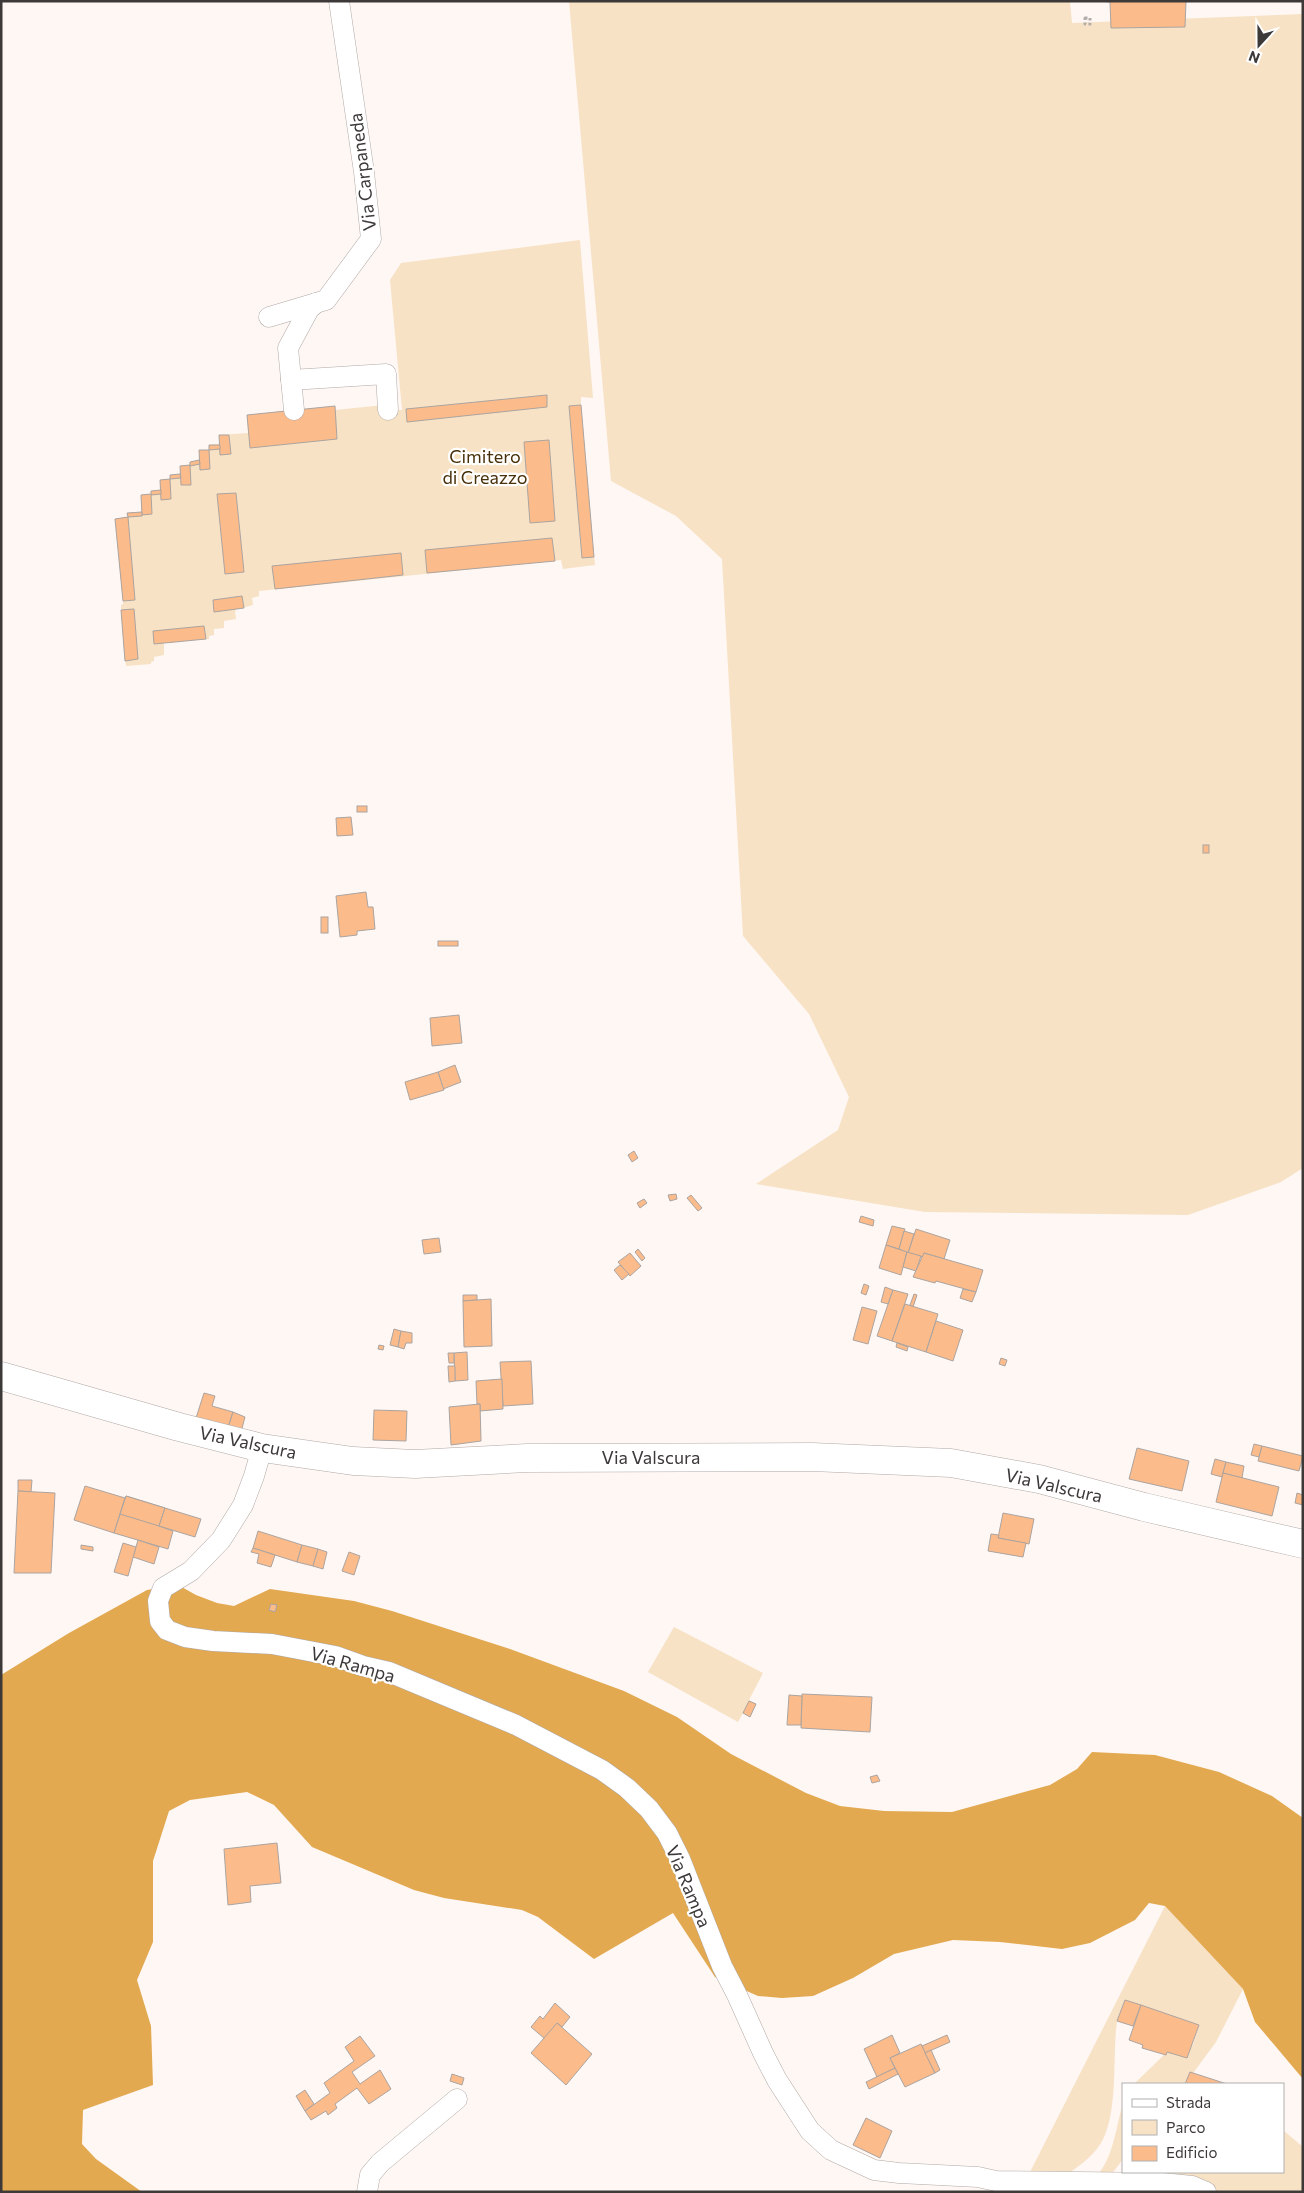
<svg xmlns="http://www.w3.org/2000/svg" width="1304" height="2193" font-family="Commissioner,sans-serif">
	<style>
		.green { fill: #f7e2c5 }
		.forest { fill: #e2a951 }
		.building { fill: #fcbb8a; stroke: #aba4a0 }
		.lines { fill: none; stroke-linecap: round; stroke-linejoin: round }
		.street-casing { stroke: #b0a9a6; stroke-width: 21 }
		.secondary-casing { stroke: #b0a9a6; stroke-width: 29 }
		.path { stroke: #b2acaa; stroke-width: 3; stroke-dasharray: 2.5 2.5; stroke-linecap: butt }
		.street { stroke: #fff; stroke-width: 20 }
		.secondary { stroke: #fff; stroke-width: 28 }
		.labels { text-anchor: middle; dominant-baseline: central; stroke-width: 4.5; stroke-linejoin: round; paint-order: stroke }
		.street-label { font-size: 18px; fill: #3c3938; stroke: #fff }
		.park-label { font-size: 18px; fill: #48310a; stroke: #fff }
	</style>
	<rect width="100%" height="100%" fill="#fff7f4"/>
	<!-- green -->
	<g class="green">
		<polygon points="569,1 1070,1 1072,23 1303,14 1303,1168 1281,1182 1188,1215 925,1212 756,1184 838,1130 849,1097 809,1014 743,936 722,559 676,516 611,481"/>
		<polygon points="580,240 593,398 581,397 581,405 595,565 563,569 561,560 259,591 259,596 252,598 253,605 235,610 236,619 224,621 224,628 214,629 214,635 209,636 209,639 164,643 164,655 154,657 154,661 151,662 151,664 126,666 121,610 121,605 123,604 123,601 115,519 128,517 127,513 142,512 141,495 151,494 151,491 160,490 160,480 170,479 170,475 180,474 180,466 189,465 190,462 199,460 199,450 209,450 209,445 219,444 219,435 248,433 247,415 335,406 335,410 384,405 388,410 402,410 390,280 401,263"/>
		<polygon points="674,1627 763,1673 749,1700 756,1704 750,1717 743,1713 738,1722 648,1672"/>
		<path d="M 1165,1906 L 1243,1989 L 1216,2042 L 1185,2084 L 1134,2084 L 1167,2052 L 1193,2045 L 1199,2025 L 1125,2000 C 1122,2007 1119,2015 1117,2022 C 1112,2055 1119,2113 1101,2143 C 1090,2161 1070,2172 1052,2184 L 1027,2178 Z"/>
		<path d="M 1123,2104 L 1123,2159 L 1102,2187 L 1095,2178 C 1114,2158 1115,2129 1123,2104 Z"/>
		<polygon points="1283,2130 1303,2147 1303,2192 1202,2192 1140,2188 1136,2172 1283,2172"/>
	</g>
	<!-- forest -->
	<polygon class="forest" points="178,1585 196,1595 217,1603 234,1606 270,1589 354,1601 392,1611 510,1649 624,1691 677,1717 731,1754 806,1793 840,1806 884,1811 952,1812 1050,1785 1077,1769 1092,1752 1155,1755 1219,1772 1272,1796 1303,1818 1303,2079 1255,2022 1243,1989 1165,1906 1149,1903 1135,1920 1090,1943 1062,1949 1000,1942 953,1940 894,1954 853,1978 813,1996 782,1998 758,1996 715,1977 673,1913 594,1959 538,1917 522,1910 444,1898 414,1890 312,1847 274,1805 247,1792 190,1800 169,1811 153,1861 153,1942 137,1980 151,2026 153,2085 83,2110 82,2144 96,2159 142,2192 1,2192 1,1675 69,1633 147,1590"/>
	<!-- building -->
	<g class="building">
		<polygon points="1101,1 1186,1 1185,27 1111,28 1110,2"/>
		<polygon points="547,395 547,407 407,422 406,409"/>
		<polygon points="581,405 594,557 582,558 569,406"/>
		<polygon points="335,406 337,439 250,448 247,415"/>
		<polygon points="219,435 229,435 231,454 220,455"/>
		<polygon points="549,440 555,521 530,523 524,442"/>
		<polygon points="209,445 220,445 220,449 209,450"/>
		<polygon points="199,450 209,450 210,469 200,470"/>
		<polygon points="199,460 200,464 190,466 190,462"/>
		<polygon points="190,465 191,485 181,485 180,466"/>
		<polygon points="180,474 181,478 170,479 170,475"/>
		<polygon points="170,479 171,499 161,500 160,480"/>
		<polygon points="161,490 161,494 151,495 151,491"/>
		<polygon points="236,493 244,572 225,574 217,494"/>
		<polygon points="151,494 152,514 142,515 141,495"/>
		<polygon points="142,512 142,516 128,517 127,513"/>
		<polygon points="128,517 135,600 123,601 115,519"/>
		<polygon points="552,538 555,561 427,573 425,550"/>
		<polygon points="401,553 403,575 275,589 272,566"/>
		<polygon points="242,596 244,608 214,612 213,600"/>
		<polygon points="134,609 138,659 125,661 121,610"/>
		<polygon points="204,626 206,639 154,644 153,631"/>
		<rect x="357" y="806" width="10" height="6"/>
		<polygon points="351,817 353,835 337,836 336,818"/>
		<rect x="1203" y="845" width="6" height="8"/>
		<polygon points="366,892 368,907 373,907 375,929 357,931 357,935 340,937 336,896"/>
		<rect x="321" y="917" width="7" height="16"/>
		<rect x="438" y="941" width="20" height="5"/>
		<polygon points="459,1015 462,1043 432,1046 430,1018"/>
		<polygon points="455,1065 461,1082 443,1089 438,1072"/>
		<polygon points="438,1072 444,1090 410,1100 405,1082"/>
		<polygon points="634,1151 638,1158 632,1162 628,1155"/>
		<polygon points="676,1194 677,1199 670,1201 668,1195"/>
		<polygon points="691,1195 702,1208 698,1211 687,1198"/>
		<polygon points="644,1199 647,1203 640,1208 637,1203"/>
		<polygon points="861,1216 874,1220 873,1226 859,1222"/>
		<polygon points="892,1226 905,1229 899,1249 886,1245"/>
		<polygon points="916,1229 950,1240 944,1259 924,1253 923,1257 908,1253"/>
		<polygon points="904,1231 914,1234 908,1253 899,1249"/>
		<polygon points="439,1238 441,1252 424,1254 422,1240"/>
		<polygon points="886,1245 907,1252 901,1275 879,1268"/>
		<polygon points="638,1249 645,1258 642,1261 635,1252"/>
		<polygon points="907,1252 921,1256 916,1271 903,1267"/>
		<polygon points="630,1253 641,1266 630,1276 618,1262"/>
		<polygon points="924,1253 983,1270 976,1292 936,1281 935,1283 913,1277"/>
		<polygon points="620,1265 629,1274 622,1280 614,1270"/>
		<polygon points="864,1284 869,1286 866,1295 861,1293"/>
		<polygon points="885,1287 893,1290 888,1304 881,1302"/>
		<polygon points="963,1289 976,1292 972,1302 960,1298"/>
		<polygon points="893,1290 908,1294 892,1341 877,1336"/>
		<polygon points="914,1294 917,1295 913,1307 910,1305"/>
		<polygon points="463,1295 477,1295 477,1300 463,1301"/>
		<polygon points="491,1299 492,1346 464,1347 463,1301"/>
		<polygon points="905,1304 938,1314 926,1352 892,1341"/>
		<polygon points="862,1307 877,1311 868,1344 853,1340"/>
		<polygon points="936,1321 963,1330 953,1361 926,1352"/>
		<polygon points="394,1329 401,1331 398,1347 390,1345"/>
		<polygon points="401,1331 412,1333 412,1343 406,1343 404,1349 398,1347"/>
		<polygon points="897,1343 908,1347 907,1351 896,1347"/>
		<polygon points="379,1345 384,1346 383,1350 378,1349"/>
		<polygon points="467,1352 468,1380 455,1381 454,1353"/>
		<polygon points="448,1353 454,1353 454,1363 449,1363"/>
		<polygon points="1001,1358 1007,1360 1005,1366 999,1364"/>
		<polygon points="531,1361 533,1404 503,1406 500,1362"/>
		<polygon points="448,1366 455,1366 455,1381 449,1382"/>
		<polygon points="502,1379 503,1409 480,1411 480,1404 477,1404 476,1381"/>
		<polygon points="204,1393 215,1396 212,1406 233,1412 228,1428 196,1418"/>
		<polygon points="480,1404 481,1441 451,1445 449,1407"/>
		<polygon points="374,1410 407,1411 406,1441 373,1440"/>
		<polygon points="233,1412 245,1417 241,1432 228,1428"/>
		<polygon points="1254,1444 1262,1446 1259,1457 1251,1455"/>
		<polygon points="1262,1446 1303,1456 1299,1471 1258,1461"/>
		<polygon points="1137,1448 1189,1461 1182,1491 1129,1479"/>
		<polygon points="1215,1459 1226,1462 1222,1477 1211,1474"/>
		<polygon points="1226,1462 1244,1466 1242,1478 1223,1473"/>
		<polygon points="1223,1473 1279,1487 1272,1516 1216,1502"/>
		<polygon points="18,1480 32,1480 31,1492 18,1491"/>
		<polygon points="85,1486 125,1498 114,1533 74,1520"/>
		<polygon points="18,1491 55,1493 51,1573 14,1573"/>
		<polygon points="1297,1493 1303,1495 1303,1505 1295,1503"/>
		<polygon points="126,1496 165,1508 159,1526 173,1531 168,1549 114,1533"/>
		<polygon points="126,1496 165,1508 159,1526 120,1514"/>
		<polygon points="165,1508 201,1519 195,1537 159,1526"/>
		<polygon points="1003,1513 1034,1519 1029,1544 998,1538"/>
		<polygon points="258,1531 302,1545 297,1562 253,1548"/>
		<polygon points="991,1534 999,1535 998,1538 1026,1543 1023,1557 988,1551"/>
		<polygon points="138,1540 159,1547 154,1564 133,1557"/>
		<polygon points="123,1543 136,1547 128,1576 114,1572"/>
		<polygon points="81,1545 93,1547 93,1551 81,1549"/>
		<polygon points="302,1545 318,1549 313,1566 297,1562"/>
		<polygon points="253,1548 275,1555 271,1567 257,1563 259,1554 251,1552"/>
		<polygon points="318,1549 327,1552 323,1569 313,1566"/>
		<polygon points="349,1552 360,1556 354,1575 342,1571"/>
		<polygon points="271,1604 277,1605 275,1612 269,1610"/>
		<polygon points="802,1694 872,1697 870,1732 801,1728"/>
		<polygon points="789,1695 802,1696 801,1725 787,1725"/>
		<polygon points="749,1701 756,1704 750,1717 743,1713"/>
		<polygon points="877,1775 880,1781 872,1783 870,1777"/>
		<polygon points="277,1843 281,1883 250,1886 251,1902 228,1905 224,1849"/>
		<polygon points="1125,2000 1141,2005 1133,2026 1117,2021"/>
		<polygon points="555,2003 570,2017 562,2027 557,2023 545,2039 531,2027 540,2016 543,2019"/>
		<polygon points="1141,2005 1199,2025 1187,2058 1167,2052 1166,2055 1142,2048 1143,2045 1129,2040"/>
		<polygon points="557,2023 592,2054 566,2085 531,2053"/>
		<polygon points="892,2035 900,2053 890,2058 895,2068 877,2077 864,2049"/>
		<polygon points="947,2035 950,2042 925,2053 922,2046"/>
		<polygon points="360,2036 375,2056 352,2072 360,2084 380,2070 391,2089 369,2104 357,2088 335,2104 337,2108 328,2115 326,2111 311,2120 305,2111 330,2093 324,2083 354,2061 345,2047"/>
		<polygon points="921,2044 935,2073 905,2087 890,2058"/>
		<polygon points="931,2050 940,2070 935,2073 925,2053"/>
		<polygon points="895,2068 898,2074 869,2089 866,2082"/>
		<polygon points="1190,2072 1227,2084 1185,2084"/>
		<polygon points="452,2074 464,2078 462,2085 450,2081"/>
		<polygon points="305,2090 314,2104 305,2111 296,2096"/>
		<polygon points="866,2118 892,2131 880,2158 853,2145"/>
	</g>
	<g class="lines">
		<defs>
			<g id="street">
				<polyline points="269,317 326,300 371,239 364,172 339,1"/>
				<polyline points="291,380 386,374 388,410"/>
				<polyline points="294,410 288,348 309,309 316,303"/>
				<polyline points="262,1448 254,1476 243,1505 221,1540 191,1571 163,1588 158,1601 160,1621 167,1630 185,1637 213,1641 272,1644 335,1656 363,1666 389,1672 516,1725 602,1770 627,1788 649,1809 667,1833 680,1859 722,1966 737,1995 763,2053 777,2080 810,2131 831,2150 874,2170 899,2173 978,2177 996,2181 1162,2183 1192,2186 1206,2192"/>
				<polyline points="367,2192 370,2175 380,2163 457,2099"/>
			</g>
			<polyline id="secondary" points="1,1376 179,1427 262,1448 353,1461 415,1464 527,1458 812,1457 951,1463 1039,1479 1144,1507 1303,1544"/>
		</defs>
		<!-- street casing -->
		<use href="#street" class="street-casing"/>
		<!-- secondary casing -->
		<use href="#secondary" class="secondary-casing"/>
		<!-- path -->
		<rect class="path" x="1085" y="18" width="5" height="6"/>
		<!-- street -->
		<use href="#street" class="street"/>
		<!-- secondary -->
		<use href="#secondary" class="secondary"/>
	</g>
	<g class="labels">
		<!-- street labels -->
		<g class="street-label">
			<text transform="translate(362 172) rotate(-97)">Via Carpaneda</text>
			<text transform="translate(248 1442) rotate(12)">Via Valscura</text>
			<text x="651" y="1457">Via Valscura</text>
			<text transform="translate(1054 1485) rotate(13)">Via Valscura</text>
			<text transform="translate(353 1664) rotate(16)">Via Rampa</text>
			<text transform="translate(689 1886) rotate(67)">Via Rampa</text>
		</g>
		<!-- park labels -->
		<g class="park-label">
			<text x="485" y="456">Cimitero<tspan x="485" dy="21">di Creazzo</tspan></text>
		</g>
	</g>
	<!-- border -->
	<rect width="1304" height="2193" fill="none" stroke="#3c3938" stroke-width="5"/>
	<!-- legend -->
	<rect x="1122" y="2083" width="162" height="90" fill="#ffffff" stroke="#b1b0af"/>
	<rect x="1132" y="2099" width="25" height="8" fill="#ffffff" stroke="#b1b0af"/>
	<text x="1166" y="2108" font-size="15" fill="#3c3938">Strada</text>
	<rect x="1132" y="2120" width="25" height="15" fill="#f7e2c5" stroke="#b1b0af"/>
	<text x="1166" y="2133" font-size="15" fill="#3c3938">Parco</text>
	<rect x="1132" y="2146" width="25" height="15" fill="#fcbb8a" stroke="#b1b0af"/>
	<text x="1166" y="2158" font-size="15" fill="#3c3938">Edificio</text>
	<!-- north arrow -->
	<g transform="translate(1259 45) rotate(201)" stroke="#ffffff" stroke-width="4" paint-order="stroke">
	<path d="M0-4L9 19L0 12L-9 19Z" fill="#3c3938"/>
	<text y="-8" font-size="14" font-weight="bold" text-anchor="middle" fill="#3c3938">N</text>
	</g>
</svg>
